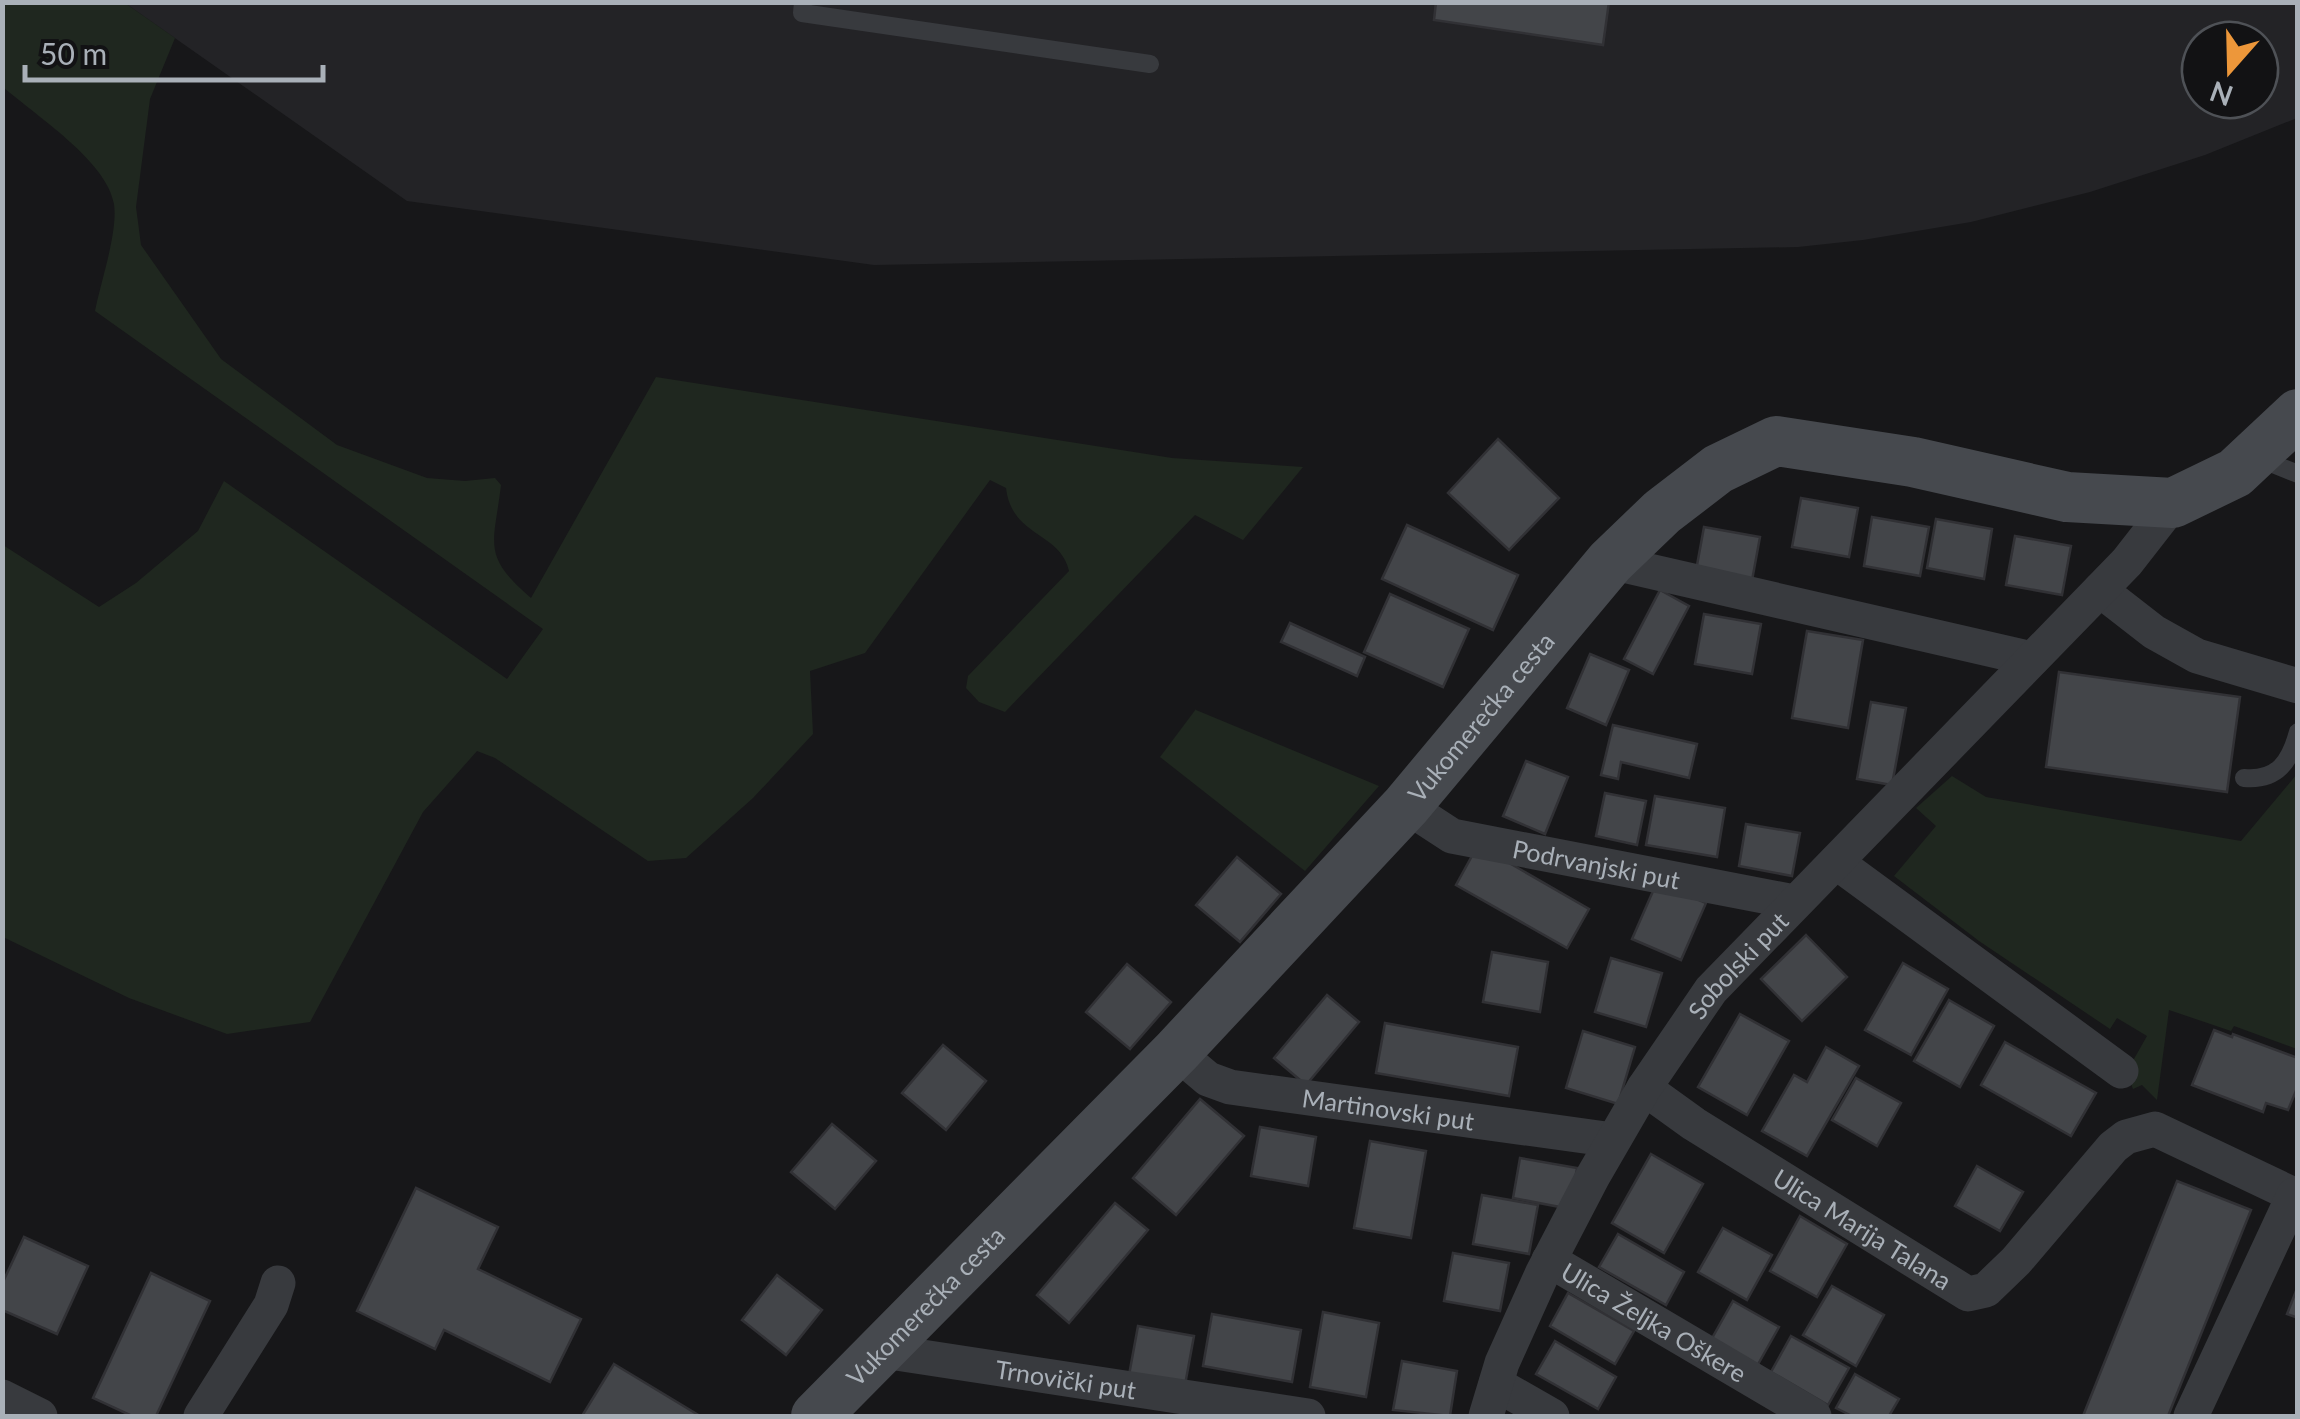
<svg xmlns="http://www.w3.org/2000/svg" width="2300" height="1419" font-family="Lato,sans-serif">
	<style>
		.built { fill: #232326; fill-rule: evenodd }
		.green { fill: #1f271f }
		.building { fill: #434549; stroke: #313135; stroke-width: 2.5 }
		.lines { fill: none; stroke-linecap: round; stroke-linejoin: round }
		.lane { stroke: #383a3e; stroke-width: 18 }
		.street { stroke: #383a3e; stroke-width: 35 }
		.secondary { stroke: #46494e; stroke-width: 50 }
		.labels { text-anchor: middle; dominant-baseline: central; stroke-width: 8; stroke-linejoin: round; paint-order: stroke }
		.street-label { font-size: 25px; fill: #a9b0b8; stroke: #121214 }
	</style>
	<rect width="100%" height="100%" fill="#171719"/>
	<!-- built -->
	<path class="built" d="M 125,3 L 2297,3 L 2297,118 L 2205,155 L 2090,192 L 1971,222 L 1863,240 L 1798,247 L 874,265 L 407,201 ZM 2200,40 L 2260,40 L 2260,100 L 2200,100 Z"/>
	<!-- green -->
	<g class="green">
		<path d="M 3,2 L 125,3 L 175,38 L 150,99 L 136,207 L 141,245 L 221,359 L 337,445 L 427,478 L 465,481 L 495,478 L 501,485 C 494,545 481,555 531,598 L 656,377 L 1172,458 L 1303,467 L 1243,540 L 1195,515 L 1005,712 L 979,702 L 966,688 L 968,676 L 1069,571 C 1060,531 1012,538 1006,488 L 990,480 L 865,653 L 810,671 L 813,734 L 753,798 L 686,858 L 648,861 L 495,758 L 477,751 L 423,812 L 310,1022 L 227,1034 L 129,998 L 3,937 L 3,545 L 99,607 L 136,583 L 198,531 L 224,481 L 507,679 L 543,629 L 95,311 C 101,281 118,232 114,204 C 107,161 35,115 3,87 Z"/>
		<polygon points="1196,709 1196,710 1379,786 1305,871 1160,757"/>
		<polygon points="2297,774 2297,1049 2234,1026 2231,1031 2169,1010 2157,1100 2142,1085 2133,1089 2131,1084 2122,1080 2147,1036 2117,1018 2110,1029 1979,941 1894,876 1936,826 1916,808 1952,776 1986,797 2241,841"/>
	</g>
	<!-- building -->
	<g class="building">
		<polygon points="1436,2 1609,2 1603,45 1434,20"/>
		<polygon points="1498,439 1559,498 1509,550 1448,493"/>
		<polygon points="1801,498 1858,508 1849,557 1792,547"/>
		<polygon points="1872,517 1929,527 1920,576 1864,566"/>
		<polygon points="1936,519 1992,529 1984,579 1927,568"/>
		<polygon points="1407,525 1518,575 1493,630 1382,579"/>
		<polygon points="1704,527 1760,537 1751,586 1695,576"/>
		<polygon points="2015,536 2071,546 2062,595 2006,585"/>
		<polygon points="1660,590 1689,606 1653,674 1624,659"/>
		<polygon points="1390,594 1469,629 1443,687 1364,652"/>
		<polygon points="1704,614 1761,624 1752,674 1695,664"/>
		<polygon points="1290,623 1365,657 1357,676 1281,642"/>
		<polygon points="1807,631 1863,640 1848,728 1792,718"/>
		<polygon points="1590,654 1629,670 1606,725 1567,708"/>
		<polygon points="2059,672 2240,697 2227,792 2046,767"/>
		<polygon points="1871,702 1906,708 1892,785 1857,779"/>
		<polygon points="1613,725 1697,744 1689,778 1621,762 1618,779 1601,775"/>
		<polygon points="1526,761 1568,777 1545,834 1503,816"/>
		<polygon points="1605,793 1646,801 1637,845 1596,836"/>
		<polygon points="1655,796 1725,808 1717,857 1646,845"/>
		<polygon points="1746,824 1800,833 1792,876 1739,866"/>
		<polygon points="1478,845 1589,909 1567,948 1456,885"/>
		<polygon points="1237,857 1281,894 1240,942 1196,905"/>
		<polygon points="1657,882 1706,903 1681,960 1632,939"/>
		<polygon points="1806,935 1847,977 1802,1021 1761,979"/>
		<polygon points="1492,952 1548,962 1540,1012 1483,1002"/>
		<polygon points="1611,958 1662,973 1646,1027 1595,1012"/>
		<polygon points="1903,963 1948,989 1911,1055 1865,1030"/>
		<polygon points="1127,964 1171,1002 1130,1049 1086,1012"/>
		<polygon points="1327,995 1359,1022 1306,1085 1274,1058"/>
		<polygon points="1949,1000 1994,1026 1960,1087 1914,1061"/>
		<polygon points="1740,1014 1789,1041 1747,1115 1698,1087"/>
		<polygon points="1385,1023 1518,1047 1509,1096 1376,1073"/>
		<polygon points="2214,1030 2232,1037 2233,1034 2298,1058 2298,1086 2288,1110 2266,1103 2263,1112 2192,1085"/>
		<polygon points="1583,1031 1635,1047 1618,1104 1566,1088"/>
		<polygon points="2005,1042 2096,1093 2071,1136 1981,1085"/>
		<polygon points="943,1045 986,1081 946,1130 902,1093"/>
		<polygon points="1826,1047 1859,1066 1807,1156 1762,1131 1794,1075 1807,1082"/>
		<polygon points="1856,1078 1901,1103 1877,1146 1832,1120"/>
		<polygon points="1200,1099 1244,1136 1176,1215 1133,1178"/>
		<polygon points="832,1124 876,1161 835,1209 791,1172"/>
		<polygon points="1260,1127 1316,1137 1308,1186 1251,1176"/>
		<polygon points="1370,1141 1426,1151 1411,1238 1354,1228"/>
		<polygon points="1651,1154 1703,1184 1664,1253 1612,1223"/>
		<polygon points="1520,1158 1577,1168 1570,1209 1513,1198"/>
		<polygon points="1977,1166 2023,1192 2000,1231 1955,1206"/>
		<polygon points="2177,1181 2251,1210 2168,1416 2083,1416"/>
		<polygon points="416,1188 498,1227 478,1269 581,1319 550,1382 444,1330 435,1349 357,1311"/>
		<polygon points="1482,1195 1538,1205 1529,1254 1473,1244"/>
		<polygon points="1115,1203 1148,1230 1069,1323 1037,1295"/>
		<polygon points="1800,1216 1847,1244 1817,1297 1770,1271"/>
		<polygon points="1723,1228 1772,1255 1747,1300 1698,1272"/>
		<polygon points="1618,1234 1684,1272 1666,1305 1599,1267"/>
		<polygon points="24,1237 88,1266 57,1334 2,1310 2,1284"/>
		<polygon points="1453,1253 1509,1263 1500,1311 1444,1301"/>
		<polygon points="151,1273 210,1301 156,1416 132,1416 93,1398"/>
		<polygon points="777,1275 822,1310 786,1355 742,1320"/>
		<polygon points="1832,1286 1884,1315 1856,1366 1803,1335"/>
		<polygon points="2298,1286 2298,1318 2287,1314"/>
		<polygon points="1568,1293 1634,1331 1615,1364 1550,1326"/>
		<polygon points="1733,1301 1779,1327 1757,1366 1711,1340"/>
		<polygon points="1323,1312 1379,1323 1366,1397 1310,1387"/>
		<polygon points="1212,1314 1301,1330 1292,1382 1203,1366"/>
		<polygon points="1138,1326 1194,1336 1185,1385 1129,1375"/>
		<polygon points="1791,1336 1849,1368 1828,1405 1771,1372"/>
		<polygon points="1555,1341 1616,1377 1598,1409 1536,1374"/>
		<polygon points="1402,1361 1457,1371 1450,1416 1393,1410"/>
		<polygon points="614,1364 700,1416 582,1416"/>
		<polygon points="1855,1374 1899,1399 1889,1416 1852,1416 1836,1408"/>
	</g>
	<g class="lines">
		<!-- lane -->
		<g class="lane">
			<polyline points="803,2 802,13 1150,64"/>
			<polyline points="2258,458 2298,474"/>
			<path d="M 2244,778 C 2278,781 2290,761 2298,732"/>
		</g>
		<!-- street -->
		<g class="street">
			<polyline points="1610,562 2032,659"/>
			<polyline points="2100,590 2154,632 2197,656 2298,686"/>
			<path id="s1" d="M 1406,806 L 1452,836 L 1794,902"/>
			<polyline points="1836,862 2121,1071"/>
			<path id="s2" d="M 1176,1052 L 1208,1079 L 1230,1087 L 1613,1140"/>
			<path id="s3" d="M 1644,1088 L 1694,1124 L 1968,1294 L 1986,1290 L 2016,1261 L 2113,1147 L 2126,1137 L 2155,1129 L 2298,1197"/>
			<path id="s4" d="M 1549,1260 L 1814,1416"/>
			<path id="s5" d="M 883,1351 L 1308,1416"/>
			<polyline points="1496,1384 1552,1416"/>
			<polyline points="2,1397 40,1416"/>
			<polyline points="201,1416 271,1305 278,1283"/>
			<path id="s6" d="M 1486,1416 L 1502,1363 L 1543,1272 L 1593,1176 L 1644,1088 L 1711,990 L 2127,562 L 2173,503"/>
			<polyline points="2191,1416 2294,1195"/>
		</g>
		<!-- secondary -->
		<path class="secondary" id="s7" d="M 816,1416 L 1176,1052 L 1406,806 L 1610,562 L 1662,512 L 1718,469 L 1776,441 L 1913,462 L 2067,497 L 2173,503 L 2235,473 L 2298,414"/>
	</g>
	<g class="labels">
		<!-- street labels -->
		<g class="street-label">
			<text stroke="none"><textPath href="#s7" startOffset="965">Vukomerečka cesta</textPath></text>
			<text stroke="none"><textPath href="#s1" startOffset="202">Podrvanjski put</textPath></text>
			<text stroke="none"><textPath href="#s6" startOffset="520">Sobolski put</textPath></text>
			<text stroke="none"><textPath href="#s2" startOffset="225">Martinovski put</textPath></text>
			<text stroke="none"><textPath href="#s3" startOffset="260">Ulica Marija Talana</textPath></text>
			<text stroke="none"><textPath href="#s7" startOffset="155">Vukomerečka cesta</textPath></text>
			<text stroke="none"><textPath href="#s4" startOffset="122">Ulica Željka Oškere</textPath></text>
			<text stroke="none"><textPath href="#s5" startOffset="185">Trnovički put</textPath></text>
		</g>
	</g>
	<!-- border -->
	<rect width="2300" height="1419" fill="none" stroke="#a9b0b8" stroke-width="10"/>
	<!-- north arrow -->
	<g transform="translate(2230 70) rotate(200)"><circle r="48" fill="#121214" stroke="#4e5156" stroke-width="2.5"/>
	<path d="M0-8L18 38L0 25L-18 38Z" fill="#ed973a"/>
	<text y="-15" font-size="28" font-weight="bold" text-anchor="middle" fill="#a9b0b8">N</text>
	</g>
	<!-- scale -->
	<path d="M25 65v15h298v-15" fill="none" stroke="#a9b0b8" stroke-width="5"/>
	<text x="40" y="65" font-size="30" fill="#a9b0b8" stroke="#121214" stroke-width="8" paint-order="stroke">50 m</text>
</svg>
